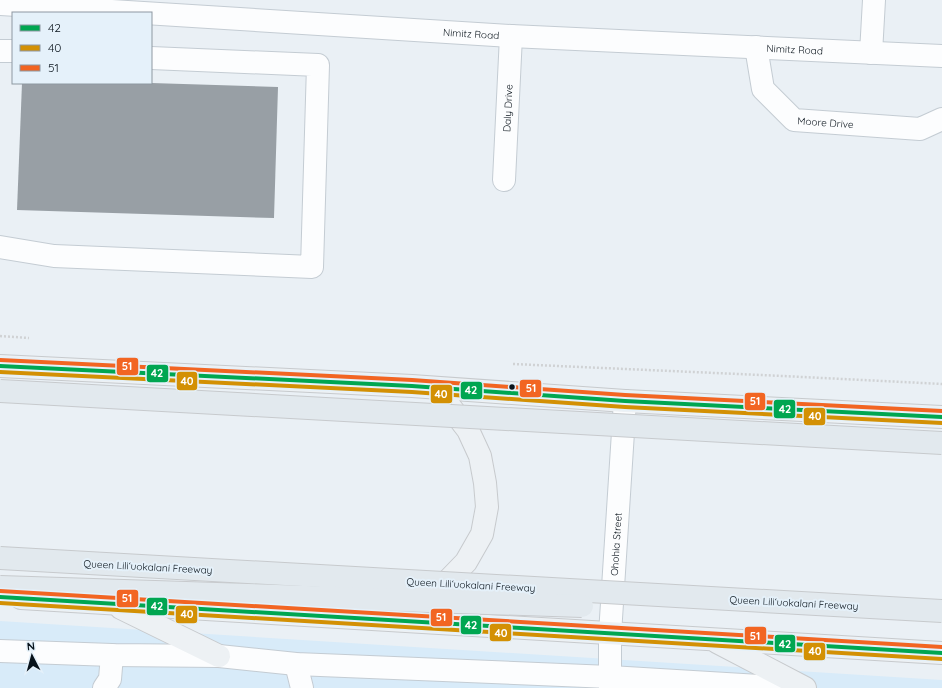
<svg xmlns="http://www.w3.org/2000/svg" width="942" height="688" font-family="Quicksand,sans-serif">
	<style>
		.built { fill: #d8ebf9 }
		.building { fill: #989fa5 }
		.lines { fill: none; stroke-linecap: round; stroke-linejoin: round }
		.minor-casing { stroke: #c4ccd3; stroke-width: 24 }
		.major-casing { stroke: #c7cacd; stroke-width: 24 }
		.path { stroke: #d0d2d4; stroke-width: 2.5; stroke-dasharray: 2 2; stroke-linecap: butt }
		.minor { stroke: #fcfdfe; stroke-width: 22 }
		.major { stroke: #edf1f4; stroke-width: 22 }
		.highway-bridge-casing { stroke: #c7cacd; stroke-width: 24; stroke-linecap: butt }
		.highway-bridge { stroke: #e2e9ee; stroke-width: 22 }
		.bus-1-casing { stroke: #e5f1fa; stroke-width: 7 }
		.bus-2-casing { stroke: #e5f1fa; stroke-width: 7 }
		.bus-3-casing { stroke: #e5f1fa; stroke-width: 7 }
		.bus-1 { stroke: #00a651; stroke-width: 4 }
		.bus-2 { stroke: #d39004; stroke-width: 4 }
		.bus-3 { stroke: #f26522; stroke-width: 4 }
		.bus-dot { fill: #09131b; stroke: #e5f1fa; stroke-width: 1.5 }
		.labels { text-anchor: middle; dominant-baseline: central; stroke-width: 4; stroke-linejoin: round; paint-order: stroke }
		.street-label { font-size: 10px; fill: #09131b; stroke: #e5f1fa }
		.line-badge { stroke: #e5f1fa; stroke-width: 1.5 }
		.badge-label { font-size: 11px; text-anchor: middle; font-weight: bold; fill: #fff }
	</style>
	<rect width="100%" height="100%" fill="#eaf0f5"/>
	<!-- built -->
	<polygon class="built" points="0,621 942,680 942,688 0,688"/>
	<!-- building -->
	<polygon class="building" points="22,83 151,83 278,87 274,218 17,210"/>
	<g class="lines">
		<defs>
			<g id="minor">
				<path id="s1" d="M 0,4 L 511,36 L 942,56"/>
				<path id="s2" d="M 756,47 L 763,89 L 794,120 L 920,129 L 942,119"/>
				<polyline points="0,51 13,51"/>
				<polyline points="871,53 874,0"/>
				<path id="s3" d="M 504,180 L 511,36"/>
				<polyline points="0,247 54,256 312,267 318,65 151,58"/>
				<polyline points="0,651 112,655 219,656 296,664 610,677 791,688"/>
				<polyline points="296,664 302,688"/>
				<polyline points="104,688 110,679 112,655"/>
				<path id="s4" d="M 610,688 L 610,634 L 625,401"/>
			</g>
			<g id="major">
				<polyline points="0,366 412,386 625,401 942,417"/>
				<polyline points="434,593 438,591 466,562 482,534 487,507 485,483 480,456 468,430 448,404"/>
				<polyline points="21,598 942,653"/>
				<polyline points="121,608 219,656"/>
				<polyline points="717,642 805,688"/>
			</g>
		</defs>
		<!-- minor casing -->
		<use href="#minor" class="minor-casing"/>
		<!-- major casing -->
		<use href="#major" class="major-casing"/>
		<!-- path -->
		<g class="path">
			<polyline points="0,336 29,338"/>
			<polyline points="513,364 783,376 942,384"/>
		</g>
		<!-- minor -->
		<use href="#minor" class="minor"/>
		<!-- major -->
		<use href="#major" class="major"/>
		<defs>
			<g id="highway-bridge">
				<polyline points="0,391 942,443"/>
				<polyline points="0,558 942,611"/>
				<polyline points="0,587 582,606"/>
			</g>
		</defs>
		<!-- highway-bridge casing -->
		<use href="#highway-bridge" class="highway-bridge-casing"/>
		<!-- highway-bridge -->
		<use href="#highway-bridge" class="highway-bridge"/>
		<defs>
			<g id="bus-1">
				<polyline points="0,366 412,386 625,401 942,417"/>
				<polyline points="0,597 942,653"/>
			</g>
			<g id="bus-2">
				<polyline points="0,372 412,392 625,407 942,423"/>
				<polyline points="0,603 942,659"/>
			</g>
			<g id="bus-3">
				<polyline points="0,360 412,380 625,395 942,411"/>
				<polyline points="0,591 942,647"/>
			</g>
		</defs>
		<!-- bus-1 casing -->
		<use href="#bus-1" class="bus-1-casing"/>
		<!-- bus-2 casing -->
		<use href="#bus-2" class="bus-2-casing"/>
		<!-- bus-3 casing -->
		<use href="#bus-3" class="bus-3-casing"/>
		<!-- bus-1 -->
		<use href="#bus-1" class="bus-1"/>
		<!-- bus-2 -->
		<use href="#bus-2" class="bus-2"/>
		<!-- bus-3 -->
		<use href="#bus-3" class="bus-3"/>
	</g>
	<!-- markers -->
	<circle class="bus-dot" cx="512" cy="387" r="3.5"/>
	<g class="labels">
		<!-- street labels -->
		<g class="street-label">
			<text stroke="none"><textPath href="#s1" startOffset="472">Nimitz Road</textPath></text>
			<text stroke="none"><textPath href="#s1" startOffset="796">Nimitz Road</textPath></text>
			<text stroke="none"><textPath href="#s3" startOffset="72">Daly Drive</textPath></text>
			<text stroke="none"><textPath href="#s2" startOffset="118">Moore Drive</textPath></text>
			<text stroke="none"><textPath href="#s4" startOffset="144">Ohohia Street</textPath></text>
			<text transform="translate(148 567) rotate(3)">Queen Liliʻuokalani Freeway</text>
			<text transform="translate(471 585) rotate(3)">Queen Liliʻuokalani Freeway</text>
			<text transform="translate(794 603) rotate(3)">Queen Liliʻuokalani Freeway</text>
		</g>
	</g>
	<g class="line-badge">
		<rect x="116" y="357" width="23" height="19" rx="4" fill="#f26522"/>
		<rect x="146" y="364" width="23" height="19" rx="4" fill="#00a651"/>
		<rect x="176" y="371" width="22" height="20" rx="4" fill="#d39004"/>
		<rect x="519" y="379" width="23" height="19" rx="4" fill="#f26522"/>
		<rect x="460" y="381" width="23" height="19" rx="4" fill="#00a651"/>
		<rect x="430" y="384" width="23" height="20" rx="4" fill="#d39004"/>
		<rect x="744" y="392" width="22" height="19" rx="4" fill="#f26522"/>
		<rect x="773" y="399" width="23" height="20" rx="4" fill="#00a651"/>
		<rect x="803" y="407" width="23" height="19" rx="4" fill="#d39004"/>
		<rect x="116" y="589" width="23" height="19" rx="4" fill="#f26522"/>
		<rect x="146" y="597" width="22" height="19" rx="4" fill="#00a651"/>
		<rect x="175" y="605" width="23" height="19" rx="4" fill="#d39004"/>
		<rect x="430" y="608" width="23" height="19" rx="4" fill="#f26522"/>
		<rect x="460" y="615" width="22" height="20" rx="4" fill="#00a651"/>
		<rect x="489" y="623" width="23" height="19" rx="4" fill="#d39004"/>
		<rect x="744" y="626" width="23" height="19" rx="4" fill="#f26522"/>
		<rect x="774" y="634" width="22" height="19" rx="4" fill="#00a651"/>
		<rect x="803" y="642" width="23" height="19" rx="4" fill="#d39004"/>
	</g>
	<g class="badge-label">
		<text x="127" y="370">51</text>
		<text x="157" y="377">42</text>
		<text x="187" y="385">40</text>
		<text x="531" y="392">51</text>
		<text x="471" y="394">42</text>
		<text x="441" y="398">40</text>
		<text x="755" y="405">51</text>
		<text x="785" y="413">42</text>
		<text x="815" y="420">40</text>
		<text x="127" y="602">51</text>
		<text x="157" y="610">42</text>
		<text x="187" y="618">40</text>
		<text x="441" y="621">51</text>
		<text x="471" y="629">42</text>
		<text x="501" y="637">40</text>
		<text x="755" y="640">51</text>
		<text x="785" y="648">42</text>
		<text x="815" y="655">40</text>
	</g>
	<!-- legend -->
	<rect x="12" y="12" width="140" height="72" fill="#e5f1fa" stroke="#8d98a1"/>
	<rect x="20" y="25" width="20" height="6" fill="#00a651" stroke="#8d98a1"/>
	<text x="48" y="32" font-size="12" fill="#09131b">42</text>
	<rect x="20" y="45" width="20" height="6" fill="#d39004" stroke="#8d98a1"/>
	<text x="48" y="52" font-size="12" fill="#09131b">40</text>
	<rect x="20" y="65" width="20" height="6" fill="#f26522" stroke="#8d98a1"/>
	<text x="48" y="72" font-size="12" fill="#09131b">51</text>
	<!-- north arrow -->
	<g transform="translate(32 656) rotate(354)" stroke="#e5f1fa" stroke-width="3" paint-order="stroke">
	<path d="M0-3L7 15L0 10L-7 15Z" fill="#09131b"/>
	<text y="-6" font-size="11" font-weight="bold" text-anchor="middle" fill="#09131b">N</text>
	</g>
</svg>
